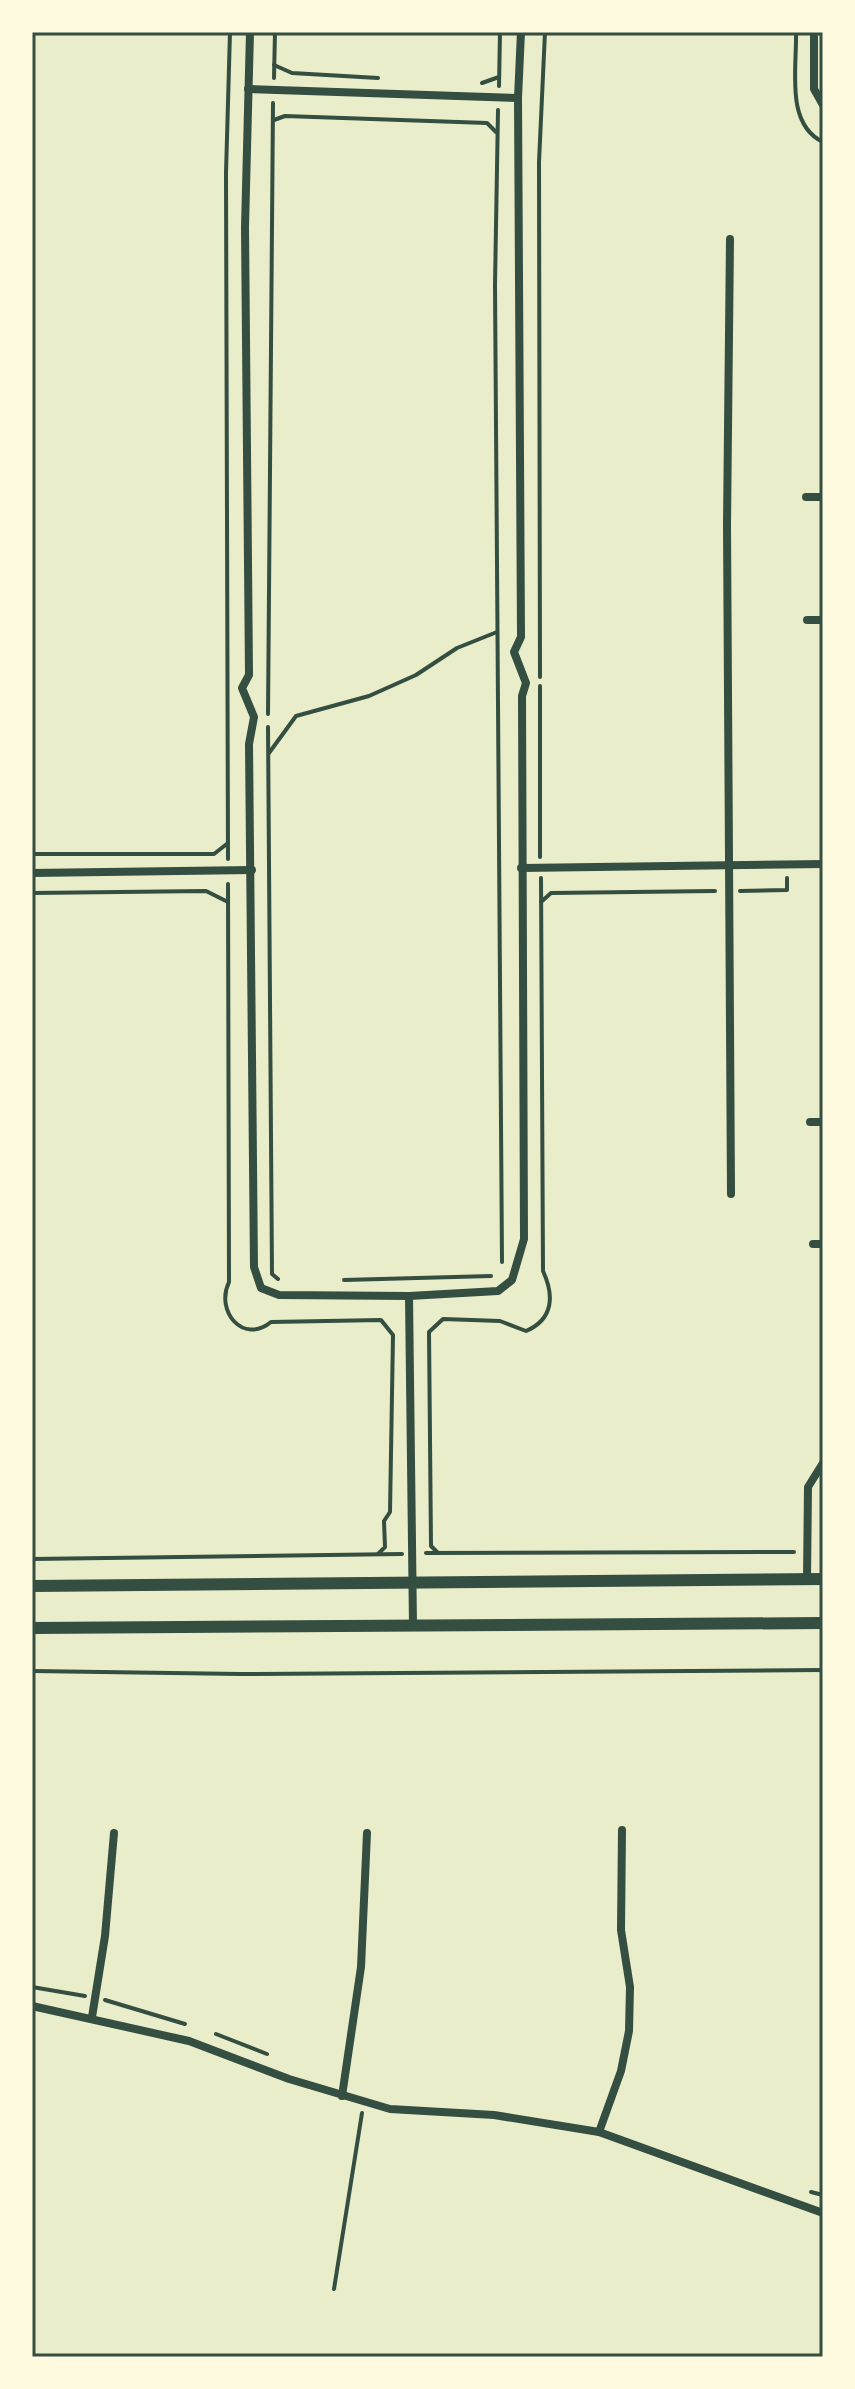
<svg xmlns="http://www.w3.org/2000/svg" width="855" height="2389" font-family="'Roboto Condensed',sans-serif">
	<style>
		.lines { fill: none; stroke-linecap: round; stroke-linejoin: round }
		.path { stroke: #344e41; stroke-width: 4 }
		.minor { stroke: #344e41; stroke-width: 8 }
		.tertiary { stroke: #344e41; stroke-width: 12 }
		.neatline { fill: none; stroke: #344e41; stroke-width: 3 }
	</style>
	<rect width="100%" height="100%" fill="#e9edc9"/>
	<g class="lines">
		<!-- path -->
		<g class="path">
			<path d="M 796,32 C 797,69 785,124 823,142"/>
			<polyline points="274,65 292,73 378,78"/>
			<polyline points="274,78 275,32"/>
			<polyline points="482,83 499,77"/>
			<polyline points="499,86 500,32"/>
			<polyline points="498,110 495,285 502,1262"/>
			<polyline points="274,120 285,116 487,123 496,132"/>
			<polyline points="540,677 539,162 545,32"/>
			<polyline points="540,686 540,857"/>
			<polyline points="268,714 273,103"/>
			<polyline points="268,727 272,1274 278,1279"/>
			<polyline points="269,753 296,716 369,696 416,675 457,648 497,632"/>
			<polyline points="32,854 214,854 228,843"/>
			<polyline points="228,859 226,173 230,32"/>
			<path d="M 228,884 L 229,1282 C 215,1311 243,1345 271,1322 L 381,1320 L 393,1335 L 390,1512 L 384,1521 L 385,1547 L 378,1554"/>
			<polyline points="740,891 787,890 787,878"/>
			<polyline points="32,893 206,891 228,902"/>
			<polyline points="541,902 551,893 715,891"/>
			<polyline points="344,1280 491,1276"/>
			<polyline points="426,1553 794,1552"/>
			<path d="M 438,1553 L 431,1546 L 429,1332 L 443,1319 L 500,1321 L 526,1331 C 554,1319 554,1295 543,1271 L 541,878"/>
			<polyline points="32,1559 402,1554"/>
			<polyline points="32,1671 241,1674 823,1670"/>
			<polyline points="32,1987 85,1996"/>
			<polyline points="105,2000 185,2024"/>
			<polyline points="216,2034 267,2054"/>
			<polyline points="811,2192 823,2195"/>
			<polyline points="334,2289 362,2113"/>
		</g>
		<!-- minor -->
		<g class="minor">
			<polyline points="250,32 245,227 249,675 242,688 254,717 249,744 254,1267 261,1288 279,1295 409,1296 498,1291 512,1280 524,1239 522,696 526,683 514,652 521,637 518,98 521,32"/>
			<polyline points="814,32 814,89 823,105"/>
			<polyline points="248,89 518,98"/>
			<polyline points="730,239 727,525 731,1194"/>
			<polyline points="806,497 823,497"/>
			<polyline points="807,620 823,620"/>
			<polyline points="521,868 823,864"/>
			<polyline points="32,873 252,870"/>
			<polyline points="810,1122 823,1122"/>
			<polyline points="813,1244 823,1244"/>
			<polyline points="409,1296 413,1626"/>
			<polyline points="807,1579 808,1487 823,1463"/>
			<polyline points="32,2006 189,2041 289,2079 390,2109 494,2115 599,2132 823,2213"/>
			<polyline points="92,2017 105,1936 114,1833"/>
			<polyline points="342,2096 361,1967 367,1833"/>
			<polyline points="599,2132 621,2071 629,2031 630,1987 621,1930 622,1830"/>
		</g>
		<!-- tertiary -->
		<g class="tertiary">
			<polyline points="32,1586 823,1579"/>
			<polyline points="32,1628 823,1623"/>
		</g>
	</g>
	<!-- border -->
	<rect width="855" height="2389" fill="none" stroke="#fefae0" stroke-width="68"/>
	<rect x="34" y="34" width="787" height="2321" class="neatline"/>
</svg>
